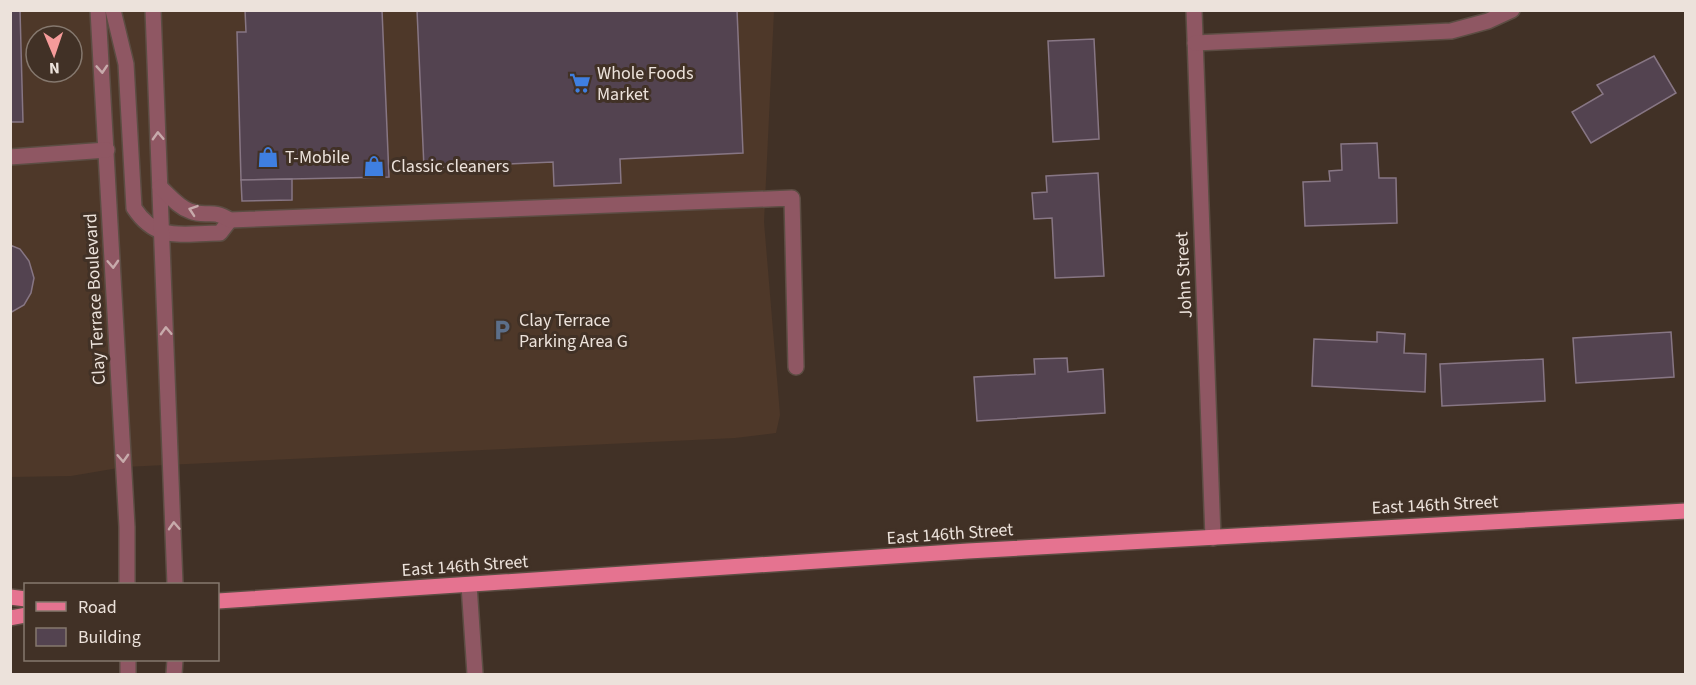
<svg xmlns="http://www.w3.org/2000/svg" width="1696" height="685" font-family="'Source Sans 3',sans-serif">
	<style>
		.built { fill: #4e3829; fill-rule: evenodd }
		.building { fill: #534350; stroke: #877684; stroke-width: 1.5 }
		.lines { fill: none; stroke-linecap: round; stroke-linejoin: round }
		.minor-casing { stroke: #5c4d43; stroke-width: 18 }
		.major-casing { stroke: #5c4d43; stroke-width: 18 }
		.minor { stroke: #8f5763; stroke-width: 15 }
		.major { stroke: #e57390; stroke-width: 15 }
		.oneway { stroke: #c7aaab }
		.labels { text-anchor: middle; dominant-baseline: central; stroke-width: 6; stroke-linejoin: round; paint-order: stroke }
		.poi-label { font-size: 18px; fill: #ece2db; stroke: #413126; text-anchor: start }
		.street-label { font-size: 18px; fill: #ece2db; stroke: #413126 }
	</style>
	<rect width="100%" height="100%" fill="#413126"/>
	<!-- built -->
	<path class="built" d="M 10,11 L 774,11 L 764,222 L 780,415 L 776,433 L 735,438 L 124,467 L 71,476 L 11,477 ZM 36,36 L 72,36 L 72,72 L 36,72 Z"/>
	<!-- building -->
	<g class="building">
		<polygon points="10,10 20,10 23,122 10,122"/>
		<polygon points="245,10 382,10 389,177 241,180 237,32 246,32"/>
		<polygon points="417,10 737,10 743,153 620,159 621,183 554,186 553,162 424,168"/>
		<polygon points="1094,39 1099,139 1053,142 1048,41"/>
		<polygon points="1654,56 1676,93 1591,143 1572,112 1603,94 1597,85"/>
		<polygon points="1377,143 1379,178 1396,178 1397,223 1305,226 1303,182 1330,181 1329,171 1342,170 1341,144"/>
		<polygon points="1098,173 1104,276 1055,278 1052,218 1034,219 1032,193 1047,192 1046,176"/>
		<polygon points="292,179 292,200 242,201 241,180"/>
		<polygon points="10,245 20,249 29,261 34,278 31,293 24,305 10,313"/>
		<polygon points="1377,332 1405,334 1404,353 1426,354 1425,392 1312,386 1314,339 1377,342"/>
		<polygon points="1671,332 1674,377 1576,383 1573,338"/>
		<polygon points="1067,358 1068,372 1103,369 1105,413 977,421 974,377 1035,374 1034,359"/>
		<polygon points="1543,359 1545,401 1442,406 1440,364"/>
	</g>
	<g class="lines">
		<defs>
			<g id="minor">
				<polyline points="98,10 127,527 127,584"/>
				<path d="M 113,10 L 126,64 L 134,208 C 157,243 182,233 220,233 L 230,220"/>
				<polyline points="153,10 175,584"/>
				<polyline points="1194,10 1213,538"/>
				<polyline points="1195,43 1451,31 1488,21 1512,10"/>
				<polyline points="10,157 107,150"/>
				<path d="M 160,187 C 169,195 178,207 190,211 C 207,218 211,208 230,220 L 792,198 L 796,367"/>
				<polyline points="469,585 475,674"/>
				<polyline points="128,674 128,660"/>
				<polyline points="174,674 175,660"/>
			</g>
			<g id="major">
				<polyline points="10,597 26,599"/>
				<polyline points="218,601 968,551 1686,511"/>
				<polyline points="10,618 26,615"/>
			</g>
		</defs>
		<!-- minor casing -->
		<use href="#minor" class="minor-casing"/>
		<!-- major casing -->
		<use href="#major" class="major-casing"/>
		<!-- minor -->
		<use href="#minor" class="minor"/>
		<!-- major -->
		<use href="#major" class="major"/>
	</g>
	<!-- one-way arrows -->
	<defs><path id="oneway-chevron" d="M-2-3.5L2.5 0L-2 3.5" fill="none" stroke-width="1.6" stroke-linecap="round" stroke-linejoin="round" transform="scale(1.5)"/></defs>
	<g class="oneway">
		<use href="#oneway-chevron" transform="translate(102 69) rotate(86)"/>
		<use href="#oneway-chevron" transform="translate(158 136) rotate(-92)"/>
		<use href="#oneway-chevron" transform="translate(193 210) rotate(-161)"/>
		<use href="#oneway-chevron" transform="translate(113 264) rotate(87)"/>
		<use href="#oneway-chevron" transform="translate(166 331) rotate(-92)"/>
		<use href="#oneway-chevron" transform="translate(123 458) rotate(87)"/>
		<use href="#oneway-chevron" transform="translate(174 526) rotate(-93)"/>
	</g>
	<!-- icons -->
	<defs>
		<symbol id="supermarket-bare" viewBox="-9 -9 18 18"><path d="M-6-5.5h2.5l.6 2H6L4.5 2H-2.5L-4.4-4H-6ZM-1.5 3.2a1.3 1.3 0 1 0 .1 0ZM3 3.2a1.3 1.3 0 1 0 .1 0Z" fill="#3f7fe0" stroke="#413126" stroke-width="2.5" paint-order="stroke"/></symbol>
		<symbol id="shop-bare" viewBox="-9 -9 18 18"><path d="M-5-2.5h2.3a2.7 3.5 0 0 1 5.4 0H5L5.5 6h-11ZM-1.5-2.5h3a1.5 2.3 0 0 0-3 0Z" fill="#3f7fe0" stroke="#413126" stroke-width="2.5" paint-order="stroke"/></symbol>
		<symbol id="parking-bare" viewBox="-9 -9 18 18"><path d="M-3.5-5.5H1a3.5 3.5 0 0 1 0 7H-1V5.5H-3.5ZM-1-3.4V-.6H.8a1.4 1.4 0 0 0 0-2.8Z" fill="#5c6f8a" stroke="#413126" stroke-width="2.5" paint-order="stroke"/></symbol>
	</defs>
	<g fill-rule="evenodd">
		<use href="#supermarket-bare" x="565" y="68" width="30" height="30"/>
		<use href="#shop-bare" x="253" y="142" width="30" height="30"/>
		<use href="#shop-bare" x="359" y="151" width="30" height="30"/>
		<use href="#parking-bare" x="487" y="315" width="30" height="30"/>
	</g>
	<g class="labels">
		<!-- poi labels -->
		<g class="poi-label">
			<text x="597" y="73">Whole Foods<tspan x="597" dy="21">Market</tspan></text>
			<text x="285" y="157">T-Mobile</text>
			<text x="391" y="166">Classic cleaners</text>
			<text x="519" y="320">Clay Terrace<tspan x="519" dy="21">Parking Area G</tspan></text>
		</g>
		<!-- street labels -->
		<g class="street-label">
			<text transform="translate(1184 275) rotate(-93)">John Street</text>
			<text transform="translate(95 299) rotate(-93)">Clay Terrace Boulevard</text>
			<text transform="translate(1435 505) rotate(-3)">East 146th Street</text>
			<text transform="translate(950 534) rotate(-4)">East 146th Street</text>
			<text transform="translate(465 566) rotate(-4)">East 146th Street</text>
		</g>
	</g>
	<!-- border -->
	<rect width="1696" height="685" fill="none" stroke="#ece2db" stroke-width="24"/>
	<!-- legend -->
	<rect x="24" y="583" width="195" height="78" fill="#413126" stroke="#85786e" stroke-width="1.5"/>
	<rect x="36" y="602" width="30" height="9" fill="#e57390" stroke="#85786e" stroke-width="1.5"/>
	<text x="78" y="613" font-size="18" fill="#ece2db">Road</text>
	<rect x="36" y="628" width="30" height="18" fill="#534350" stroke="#85786e" stroke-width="1.5"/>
	<text x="78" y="643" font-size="18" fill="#ece2db">Building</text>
	<!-- north arrow -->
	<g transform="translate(54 54) rotate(178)"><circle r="28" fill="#413126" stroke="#85786e" stroke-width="1.5"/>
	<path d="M0-4.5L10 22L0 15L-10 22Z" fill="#f59b9a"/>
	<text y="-9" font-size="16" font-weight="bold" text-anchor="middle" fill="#ece2db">N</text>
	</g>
</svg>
